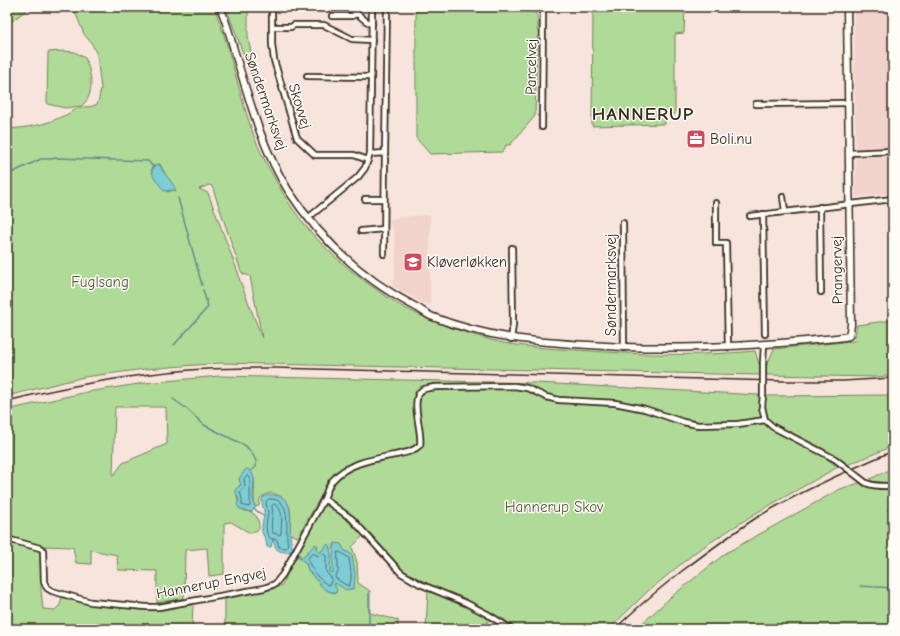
<svg xmlns="http://www.w3.org/2000/svg" width="900" height="636" font-family="'Comic Neue',sans-serif">
	<style>
		.built { fill: #f1d3cb }
		.green { fill: #afda97; stroke: #75825a; fill-rule: evenodd }
		.water { fill: #7ccdd7; stroke: #628c8d }
		.lines { fill: none; stroke-linecap: round; stroke-linejoin: round }
		.shore { stroke: #556b68; stroke-width: 1 }
		.stream { stroke: #628c8d; stroke-width: 1.5 }
		.street-casing { stroke: #3b2a1e; stroke-width: 8 }
		.secondary-casing { stroke: #3b2a1e; stroke-width: 9 }
		.street { stroke: #fdfcf7; stroke-width: 4.5 }
		.secondary { stroke: #fdfcf7; stroke-width: 6 }
		.rail { stroke: #3b2a1e; stroke-width: 1.5 }
		.street-bridge-casing { stroke: #3b2a1e; stroke-width: 8; stroke-linecap: butt }
		.street-bridge { stroke: #fdfcf7; stroke-width: 4.5 }
		.labels { text-anchor: middle; dominant-baseline: central; stroke-width: 3; stroke-linejoin: round; paint-order: stroke }
		.street-label { font-size: 15px; fill: #3b2a1e; stroke: #fdfcf7 }
		.poi-label { font-size: 15px; fill: #3b2a1e; stroke: #fdfcf7; text-anchor: start }
		.park-label { font-size: 15px; fill: #58563c; stroke: #fdfcf7 }
		.district-label { font-size: 19px; font-weight: bold; letter-spacing: 1px; fill: #3b2a1e; stroke: #fdfcf7 }
	</style>
	<rect width="100%" height="100%" fill="#f6e4dd"/>
	<filter id="ink" filterUnits="userSpaceOnUse"><feTurbulence type="fractalNoise" baseFrequency=".025" numOctaves="2"/><feDisplacementMap in="SourceGraphic" scale="8" xChannelSelector="R" yChannelSelector="G"/><feConvolveMatrix kernelMatrix="1 2 1 2 8 2 1 2 1" color-interpolation-filters="sRGB"/></filter>
	<g filter="url(#ink)">
		<!-- built -->
		<g class="built">
			<polygon points="854,7 893,7 893,193 856,197"/>
			<polygon points="430,215 430,305 421,302 392,286 395,275 396,248 394,232 388,220 411,216"/>
		</g>
		<!-- green -->
		<g class="green">
			<polygon points="12,7 30,7 7,25 7,12"/>
			<path d="M 73,7 L 214,7 C 231,50 239,96 255,139 C 262,156 271,172 280,188 C 303,230 338,263 377,290 C 386,296 395,303 405,308 C 436,324 470,335 504,343 C 532,348 562,349 591,351 C 645,355 701,356 755,351 L 760,367 L 760,375 L 221,363 L 145,369 L 84,377 L 7,396 L 7,129 C 25,128 45,125 61,117 C 67,115 72,111 78,108 C 85,106 93,108 98,103 L 101,89 L 97,55 L 92,44 L 84,34 ZM 160,164 L 174,190 L 167,192 L 151,171 L 153,166 ZM 209,185 L 212,186 L 241,271 L 243,274 L 250,276 L 262,338 L 239,278 L 239,275 L 208,193 L 199,189 Z"/>
			<polygon points="226,7 248,7 248,37 254,68 254,83"/>
			<polygon points="416,7 531,8 538,17 535,116 510,145 506,145 505,148 502,152 430,154 416,138"/>
			<polygon points="593,7 685,7 684,33 675,34 675,114 665,115 665,124 592,126"/>
			<path d="M 63,51 L 75,52 L 85,58 C 90,69 94,86 88,98 C 87,101 84,103 82,106 L 65,108 L 47,104 L 48,52 Z"/>
			<polygon points="893,320 893,375 878,377 766,375 766,367 774,349 854,341 857,325"/>
			<path d="M 219,376 L 537,383 L 759,395 L 761,417 L 765,424 L 823,456 L 838,467 L 756,513 L 697,551 L 647,592 L 609,629 L 516,629 L 505,620 L 476,604 L 428,584 L 403,570 L 370,533 L 332,500 L 322,494 L 298,537 L 290,534 C 290,523 294,505 283,498 C 281,496 279,496 277,495 C 270,491 267,494 260,498 L 259,506 L 255,507 C 252,494 258,481 250,470 C 245,472 241,474 239,479 L 242,483 L 237,488 C 236,495 238,501 239,508 C 252,515 259,510 259,529 L 250,533 L 231,522 L 224,523 L 224,574 L 209,576 L 207,548 L 185,550 L 184,598 L 157,603 L 157,571 L 118,570 L 117,555 L 91,550 L 91,564 L 76,563 L 73,547 L 43,546 L 41,590 L 43,609 L 55,610 L 60,605 L 62,597 L 86,604 L 156,610 L 193,604 L 192,629 L 7,629 L 7,410 L 87,392 L 145,383 ZM 115,407 L 166,407 L 167,444 L 123,463 L 113,476 Z"/>
			<path d="M 893,395 L 893,446 L 847,465 L 826,450 L 775,424 C 763,416 764,409 766,396 Z"/>
			<polygon points="893,468 893,483 873,482 870,479"/>
			<polygon points="859,483 873,488 893,488 893,629 636,629 671,597 726,553 840,489"/>
			<path d="M 328,506 L 331,507 L 364,535 L 352,547 L 357,562 L 358,583 L 370,591 L 370,613 L 398,620 L 398,629 L 225,629 L 225,599 L 272,589 L 282,585 L 296,555 L 306,563 L 308,570 L 317,581 L 328,591 L 335,593 L 336,589 L 334,584 L 335,583 C 341,585 347,592 354,588 L 352,555 L 334,544 L 334,572 L 332,573 L 330,572 L 330,547 L 325,547 L 322,551 L 319,552 L 317,550 L 318,546 L 306,553 L 303,558 L 297,553 L 320,510 L 323,507 Z"/>
			<polygon points="428,590 477,612 489,620 482,629 426,629"/>
		</g>
		<!-- water -->
		<g class="water">
			<path d="M 157,164 L 159,164 C 163,174 173,181 176,191 L 173,190 L 164,191 C 159,183 145,171 157,164 Z"/>
			<path d="M 247,469 L 251,471 L 254,478 L 253,499 L 255,507 L 252,512 C 247,511 240,510 237,505 L 239,500 L 235,490 L 237,488 L 241,485 L 239,479 L 245,470 Z"/>
			<path d="M 268,495 C 303,493 284,530 293,548 L 291,552 C 278,552 276,552 273,539 L 271,547 L 267,547 C 267,541 264,538 262,532 C 261,525 264,520 264,513 C 264,507 260,503 263,497 Z"/>
			<polygon points="335,543 341,544 344,550 352,555 355,574 354,588 346,590 335,583 334,584 337,590 336,593 328,591 324,589 308,570 306,563 296,555 297,553 301,557 304,557 315,544 317,545 317,550 319,552 322,551 326,545 329,545 331,554 330,572 333,573 333,554"/>
		</g>
		<g class="lines">
			<!-- shore -->
			<g class="shore">
				<polygon points="247,476 249,476 250,479 250,506 248,507 242,505 242,499 240,492 245,486 244,479"/>
				<path d="M 269,499 C 294,497 284,530 288,546 L 286,548 L 279,547 L 277,540 L 270,538 L 267,534 L 266,526 L 268,513 L 266,502 Z"/>
				<path d="M 274,504 C 285,508 281,524 281,533 L 280,535 L 273,533 C 269,525 274,515 272,506 Z"/>
				<path d="M 338,552 L 340,552 L 349,558 C 350,567 353,578 349,586 L 346,585 L 335,578 L 338,572 Z"/>
				<path d="M 313,553 L 318,556 L 324,554 L 326,556 L 326,572 L 332,579 L 329,585 C 323,583 315,575 312,568 C 310,566 309,562 308,559 Z"/>
			</g>
			<!-- stream -->
			<g class="stream">
				<polyline points="7,175 41,159 51,159 56,158 148,161 154,168"/>
				<polyline points="178,198 202,285"/>
				<polyline points="174,345 208,307 203,290"/>
				<polyline points="173,399 187,409 204,425 246,446 253,455 256,461 256,467 251,471"/>
				<polyline points="254,509 264,516"/>
				<polyline points="888,510 893,513"/>
				<polyline points="860,586 893,588"/>
				<polyline points="369,592 369,629"/>
			</g>
			<defs>
				<g id="street">
					<polyline points="272,7 272,44 274,60 297,138 315,155 354,155 368,160"/>
					<polyline points="349,7 366,21 372,24"/>
					<polyline points="7,9 9,7"/>
					<polyline points="332,16 352,16 357,14"/>
					<polyline points="272,27 291,27 294,25 324,25 352,39 372,40"/>
					<polyline points="307,76 371,77"/>
					<polyline points="756,104 848,103"/>
					<polyline points="542,127 543,7"/>
					<polyline points="385,153 387,7"/>
					<polyline points="849,153 893,151"/>
					<polyline points="370,154 385,153 384,254"/>
					<polyline points="783,197 785,211"/>
					<polyline points="365,199 384,199"/>
					<polyline points="716,203 716,243 726,243 728,347"/>
					<polyline points="820,207 821,292"/>
					<polyline points="763,214 765,334"/>
					<polyline points="750,216 893,199"/>
					<polyline points="308,218 358,177 365,168 370,154 372,7"/>
					<polyline points="623,223 624,348"/>
					<polyline points="361,231 384,229"/>
					<polyline points="511,339 513,325 512,248"/>
					<polyline points="763,363 764,344"/>
					<polyline points="763,395 762,407 765,420 773,427 835,459"/>
					<path d="M 866,483 C 875,487 884,486 893,486"/>
					<path d="M 324,499 C 326,493 328,486 333,480 C 347,463 374,459 395,455 C 404,453 413,452 420,445 C 423,432 409,399 422,390 C 426,388 431,388 435,387 L 514,386 L 527,388 L 546,397 L 559,400 L 615,403 L 645,409 L 683,422 L 698,425 L 738,424 L 765,420"/>
					<polyline points="7,539 40,548 43,550 44,582 47,588 52,591 91,602 146,607 159,607 264,588 275,584 283,574 324,499 352,519 401,573 420,584 466,603 487,614 511,629"/>
				</g>
				<path id="secondary" d="M 220,7 C 226,21 230,35 234,50 C 249,98 261,147 288,190 C 320,239 364,280 416,307 C 422,310 427,315 433,317 C 485,337 534,342 589,345 C 627,348 665,348 703,347 C 737,346 771,344 805,341 C 819,339 835,339 849,336 L 851,325 L 847,7"/>
			</defs>
			<!-- street casing -->
			<use href="#street" class="street-casing"/>
			<!-- secondary casing -->
			<use href="#secondary" class="secondary-casing"/>
			<!-- street -->
			<use href="#street" class="street"/>
			<!-- secondary -->
			<use href="#secondary" class="secondary"/>
			<!-- rail -->
			<g class="rail">
				<path d="M 7,401 C 67,386 128,375 190,370 C 218,368 247,368 275,368 L 782,381 L 843,381 L 893,378"/>
				<path d="M 615,629 C 636,608 659,589 682,571 C 706,553 730,535 756,518 C 799,492 846,471 893,451"/>
			</g>
			<defs>
				<g id="street-bridge">
					<polyline points="763,395 763,363"/>
					<polyline points="835,459 866,483"/>
				</g>
			</defs>
			<!-- street-bridge casing -->
			<use href="#street-bridge" class="street-bridge-casing"/>
			<!-- street-bridge -->
			<use href="#street-bridge" class="street-bridge"/>
		</g>
	</g>
	<!-- icons -->
	<defs>
		<symbol id="office-square" viewBox="-11 -11 22 22"><rect x="-9" y="-9" width="18" height="18" rx="4" fill="#d1495b" stroke="#fdfcf7"/><path d="M-6-3h4V-5.5h4V-3h4V5H-6ZM-1-4.5V-3h2v-1.5ZM-6 0V1H6V0Z" fill="#fff"/></symbol>
		<symbol id="school-square" viewBox="-11 -11 22 22"><rect x="-9" y="-9" width="18" height="18" rx="4" fill="#d1495b" stroke="#fdfcf7"/><path d="M0-5L7-2L0 1L-7-2ZM-4 1L0 2.5L4 1V4Q0 6-4 4Z" fill="#fff"/></symbol>
	</defs>
	<g fill-rule="evenodd">
		<use href="#office-square" x="685" y="128" width="22" height="22"/>
		<use href="#school-square" x="402" y="251" width="22" height="22"/>
	</g>
	<g class="labels">
		<!-- street labels -->
		<g class="street-label">
			<text transform="translate(531 67) rotate(-89)">Parcelvej</text>
			<text transform="translate(266 101) rotate(71)">Søndermarksvej</text>
			<text transform="translate(300 106) rotate(73)">Skovvej</text>
			<text transform="translate(837 270) rotate(-91)">Prangervej</text>
			<text transform="translate(611 285) rotate(-90)">Søndermarksvej</text>
			<text transform="translate(211 583) rotate(-11)">Hannerup Engvej</text>
		</g>
		<!-- poi labels -->
		<g class="poi-label">
			<text x="710" y="139">Boli.nu</text>
			<text x="427" y="262">Kløverløkken</text>
		</g>
		<!-- park labels -->
		<g class="park-label">
			<text x="100" y="282">Fuglsang</text>
			<text x="554" y="507">Hannerup Skov</text>
		</g>
		<!-- district labels -->
		<g class="district-label">
			<text x="643" y="114">HANNERUP</text>
		</g>
	</g>
	<!-- margin -->
	<rect width="900" height="636" fill="none" stroke="#fdfcf7" stroke-width="24"/>
	<rect x="12" y="12" width="876" height="612" fill="none" stroke="#3b2a1e" stroke-width="1.5" filter="url(#ink)"/>
</svg>
